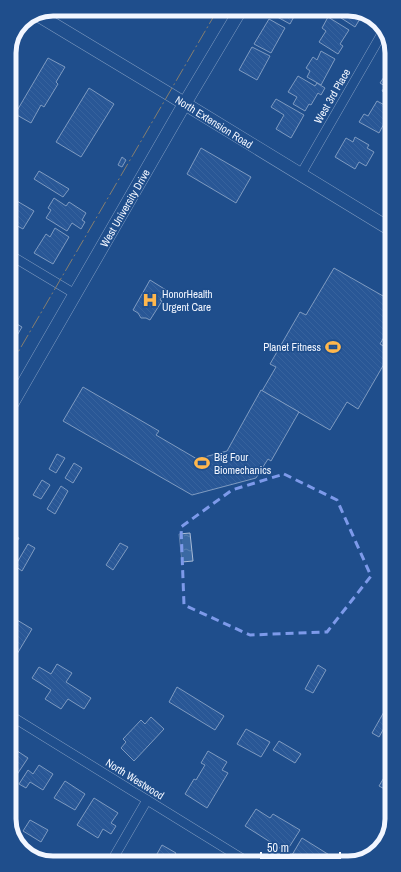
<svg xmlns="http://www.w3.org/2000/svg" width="401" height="872" font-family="'Archivo Narrow',sans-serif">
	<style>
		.water { fill: url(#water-ripples); stroke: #a8bbd7 }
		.building { fill: url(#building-back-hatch); stroke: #f2f6ff }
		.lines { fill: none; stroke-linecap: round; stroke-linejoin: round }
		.street-casing { stroke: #f2f6ff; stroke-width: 10 }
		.secondary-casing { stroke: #f2f6ff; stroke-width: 14 }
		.street { stroke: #1f4e8c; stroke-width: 9 }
		.secondary { stroke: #1f4e8c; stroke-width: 13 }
		.power { stroke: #ffb74d; stroke-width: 1; stroke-dasharray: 14 3 2 3; stroke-linecap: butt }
		.marked { fill: none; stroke: #7d9aea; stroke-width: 3; stroke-dasharray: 8 5; stroke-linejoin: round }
		.labels { text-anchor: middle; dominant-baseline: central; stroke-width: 3; stroke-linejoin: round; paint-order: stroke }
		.street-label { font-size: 11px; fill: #f2f6ff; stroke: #1f4e8c }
		.poi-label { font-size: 11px; fill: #f2f6ff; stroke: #1f4e8c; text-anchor: start }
		.rim { fill: none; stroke: #f2f6ff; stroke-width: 5 }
	</style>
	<defs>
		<pattern id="water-ripples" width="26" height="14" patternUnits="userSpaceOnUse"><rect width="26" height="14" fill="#3b69a3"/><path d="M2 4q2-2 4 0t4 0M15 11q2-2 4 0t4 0" fill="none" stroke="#587fb1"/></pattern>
		<pattern id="building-back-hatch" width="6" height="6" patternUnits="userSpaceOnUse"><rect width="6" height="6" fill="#3563a3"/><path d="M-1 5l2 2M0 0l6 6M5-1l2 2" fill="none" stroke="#537ab1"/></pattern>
	</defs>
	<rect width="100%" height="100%" fill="#1f4e8c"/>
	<!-- water -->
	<polygon class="water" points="190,533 193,561 182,562 179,534"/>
	<!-- building -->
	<g class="building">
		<polygon points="141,9 155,9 151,15"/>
		<polygon points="272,9 298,9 290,24 270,13"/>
		<polygon points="342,9 351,9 363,14 355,27 338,16"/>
		<polygon points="328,17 349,30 340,44 343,46 338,54 319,42 326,31 322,28"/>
		<polygon points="269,19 285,28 271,53 254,44"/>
		<polygon points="252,47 270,56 257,80 239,70"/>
		<polygon points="321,51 335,59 321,85 307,77 310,71 306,68 313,57 317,60"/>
		<polygon points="48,58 65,67 56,82 58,84 44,107 41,105 31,123 15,114"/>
		<polygon points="390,68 390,96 382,91 385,86 380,83"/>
		<polygon points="298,76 315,86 317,83 325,88 321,95 318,93 311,105 309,104 305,111 293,104 297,97 288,92"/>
		<polygon points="89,88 114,104 81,157 56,142"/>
		<polygon points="276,99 304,115 291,138 276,129 284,115 271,107"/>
		<polygon points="377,101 390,108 390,125 385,122 379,133 359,122 364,114 368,116"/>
		<polygon points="355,137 369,145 367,148 374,152 366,166 359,162 355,169 335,157 346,138 353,142"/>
		<polygon points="201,148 251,177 236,203 187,174"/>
		<polygon points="9,154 16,157 9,168"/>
		<polygon points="122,157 126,160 122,167 118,165"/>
		<polygon points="39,171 69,189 63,197 34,179"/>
		<polygon points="10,197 34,211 23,229 10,222"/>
		<polygon points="54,198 66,206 69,202 86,213 82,220 85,222 81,229 72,223 67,231 46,218 51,210 48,208"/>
		<polygon points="55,228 69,237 53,264 34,253 46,234 50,237"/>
		<polygon points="334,268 390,300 390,327 380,344 391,350 391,352 358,409 347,402 330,430 262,391 276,367 270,364 300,312 306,315"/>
		<polygon points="150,280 166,290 160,300 162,301 150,320 146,318 141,318 138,313 133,310"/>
		<polygon points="10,320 22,327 12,344 10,343"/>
		<polygon points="83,387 159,431 156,435 197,459 227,451 261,390 299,412 271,461 268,459 256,478 192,495 63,421"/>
		<polygon points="57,454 65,458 56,473 49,469"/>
		<polygon points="74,463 82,468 73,483 65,478"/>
		<polygon points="42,480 50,485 41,499 33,495"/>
		<polygon points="61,486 68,491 55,514 47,509"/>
		<polygon points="11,534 19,538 11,552"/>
		<polygon points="120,543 128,547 113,570 106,565"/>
		<polygon points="28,544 35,548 22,571 15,566"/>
		<polygon points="12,617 32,629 17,654 11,650 11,619"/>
		<polygon points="57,664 72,673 66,682 91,698 84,709 68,699 61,709 45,699 51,690 32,678 39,667 51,674"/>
		<polygon points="318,665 326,670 313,693 305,689"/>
		<polygon points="177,687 224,716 215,730 169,702"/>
		<polygon points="385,710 392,714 379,737 372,733"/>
		<polygon points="151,717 164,729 134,761 121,748 126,742 123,739 141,720 145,724"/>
		<polygon points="246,729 270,742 261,757 237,744"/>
		<polygon points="279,741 301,754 295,763 273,750"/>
		<polygon points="11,747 28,758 16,776 11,772"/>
		<polygon points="208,751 227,762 222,770 228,773 207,808 185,794 194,779 196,780 205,765 201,763"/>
		<polygon points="392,764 392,793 379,786"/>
		<polygon points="39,765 53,774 43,790 30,782 26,788 19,784 28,770 33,774"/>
		<polygon points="65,781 85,794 75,810 54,798"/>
		<polygon points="94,798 118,813 111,823 116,826 111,834 103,829 98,838 77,825"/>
		<polygon points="256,809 270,818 273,814 300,830 286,852 245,826"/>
		<polygon points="30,820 48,830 41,842 23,831"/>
		<polygon points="302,838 339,861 303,861 292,855"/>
		<polygon points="162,845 176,853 170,862 148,862 150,859 153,861"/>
	</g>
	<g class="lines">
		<defs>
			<g id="street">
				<polyline points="301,174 384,30"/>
				<polyline points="10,255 75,294"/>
				<polyline points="11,716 246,861"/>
				<polyline points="111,862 147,800"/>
			</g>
			<g id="secondary">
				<polyline points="38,15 169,94 390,229"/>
				<polyline points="10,407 185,103 241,9"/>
			</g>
		</defs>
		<!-- street casing -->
		<use href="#street" class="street-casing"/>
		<!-- secondary casing -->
		<use href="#secondary" class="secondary-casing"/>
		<!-- street -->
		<use href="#street" class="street"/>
		<!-- secondary -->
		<use href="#secondary" class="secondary"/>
		<!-- power -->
		<polyline class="power" points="10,366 218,9"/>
	</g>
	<!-- marked area -->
	<path d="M0 0H401V872H0ZM 284,474 L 337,500 L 371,576 L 327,632 L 250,635 L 184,605 L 181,527 L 232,490 Z" fill="#1f4e8c" fill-opacity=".55" fill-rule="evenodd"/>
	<path class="marked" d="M 284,474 L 337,500 L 371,576 L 327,632 L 250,635 L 184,605 L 181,527 L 232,490 Z"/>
	<!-- icons -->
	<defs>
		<symbol id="hospital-bare" viewBox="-9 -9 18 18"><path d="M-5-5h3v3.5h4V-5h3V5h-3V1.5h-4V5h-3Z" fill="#ffb74d" stroke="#1f4e8c" stroke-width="2.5" paint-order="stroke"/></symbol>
		<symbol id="stadium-bare" viewBox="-9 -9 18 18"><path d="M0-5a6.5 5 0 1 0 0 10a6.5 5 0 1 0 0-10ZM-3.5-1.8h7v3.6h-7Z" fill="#ffb74d" stroke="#1f4e8c" stroke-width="2.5" paint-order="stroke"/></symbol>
	</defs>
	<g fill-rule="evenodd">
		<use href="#hospital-bare" x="139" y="289" width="22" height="22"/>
		<use href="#stadium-bare" x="322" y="336" width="22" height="22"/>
		<use href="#stadium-bare" x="191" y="452" width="22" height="22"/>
	</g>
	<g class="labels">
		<!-- street labels -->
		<g class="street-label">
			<text transform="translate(332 96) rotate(-60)">West 3rd Place</text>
			<text transform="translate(214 122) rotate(32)">North Extension Road</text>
			<text transform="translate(125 208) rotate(-60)">West University Drive</text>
			<text transform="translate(135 779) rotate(32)">North Westwood</text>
		</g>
		<!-- poi labels -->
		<g class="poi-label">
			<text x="162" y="294">HonorHealth<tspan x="162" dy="13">Urgent Care</tspan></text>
			<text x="321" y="347" text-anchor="end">Planet Fitness</text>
			<text x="214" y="457">Big Four<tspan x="214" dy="13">Biomechanics</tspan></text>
		</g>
	</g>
	<!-- crop -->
	<path d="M0 0H401V872H0ZM53 16H348A37 37 0 0 1 385 53V819A37 37 0 0 1 348 856H53A37 37 0 0 1 16 819V53A37 37 0 0 1 53 16Z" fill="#1f4e8c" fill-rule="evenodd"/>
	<path class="rim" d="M53 16H348A37 37 0 0 1 385 53V819A37 37 0 0 1 348 856H53A37 37 0 0 1 16 819V53A37 37 0 0 1 53 16Z"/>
	<!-- scale -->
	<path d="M261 852v6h79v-6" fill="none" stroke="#f2f6ff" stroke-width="2"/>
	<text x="267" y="852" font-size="12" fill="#f2f6ff" stroke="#1f4e8c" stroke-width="3" paint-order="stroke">50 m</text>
</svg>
